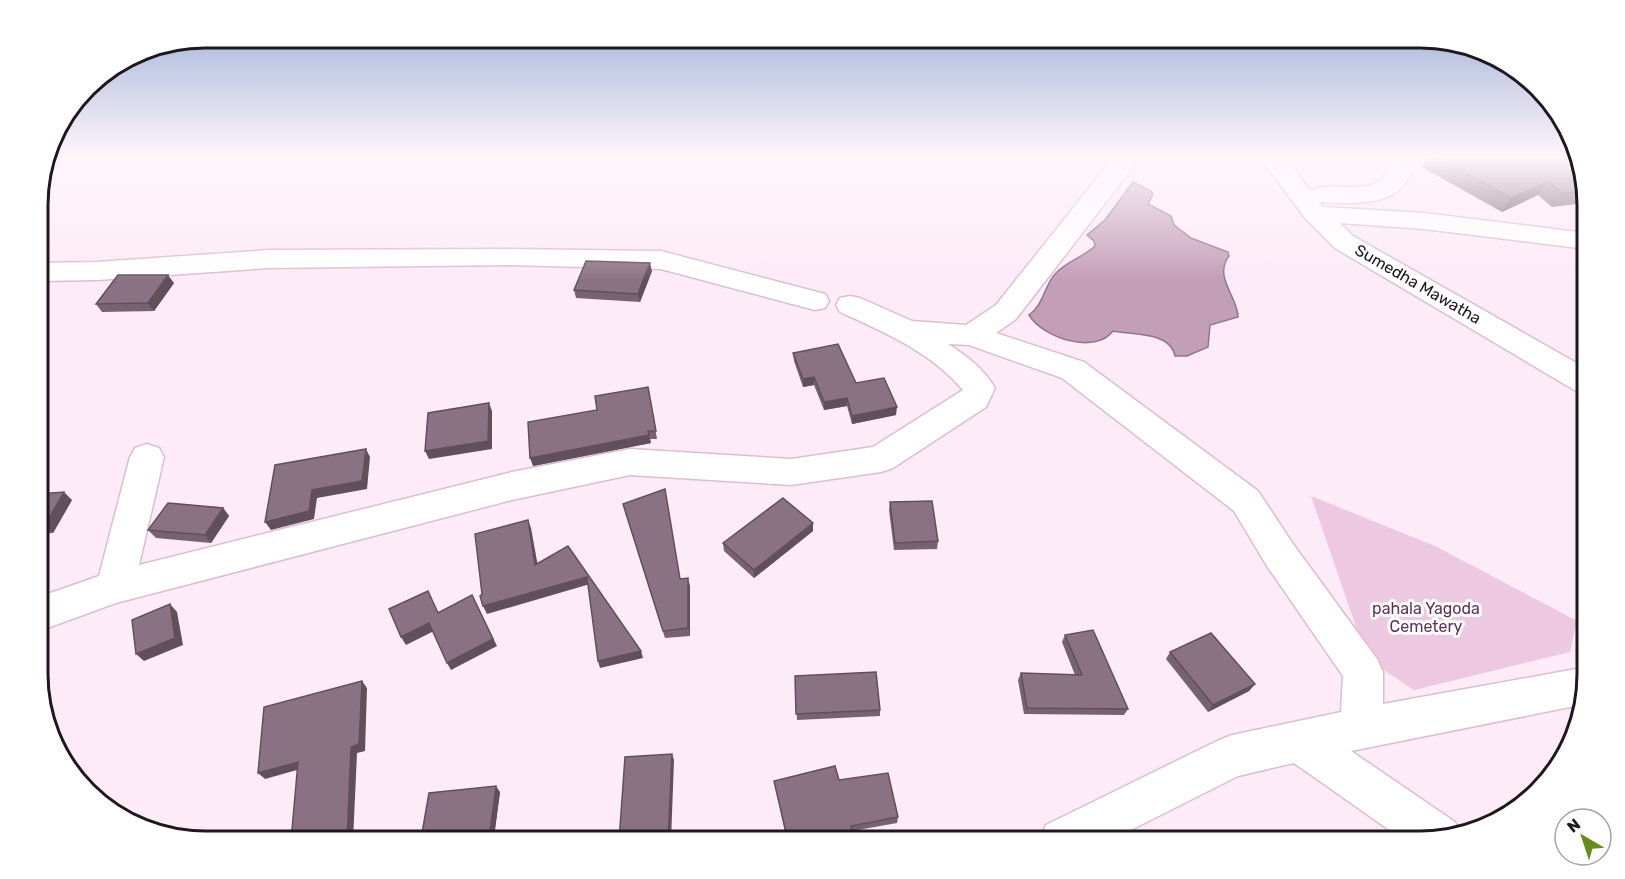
<svg xmlns="http://www.w3.org/2000/svg" width="1625" height="879" font-family="Rubik,sans-serif">
	<style>
		.green { fill: #edc9e1 }
		.water { fill: #c39eb7; stroke: #927589; stroke-width: 1.5 }
		.lines { fill: none; stroke-linecap: round; stroke-linejoin: round }
		.minor-casing { stroke: #dabed1; stroke-width: 3 }
		.minor { fill: #fff; fill-rule: evenodd }
		.wall { fill: #786271 }
		.shaded-wall { fill: #61505c }
		.building { fill: #8b7283; stroke: #61505c; stroke-width: 1.5 }
		.labels { text-anchor: middle; dominant-baseline: central; stroke-width: 6; stroke-linejoin: round; paint-order: stroke }
		.street-label { font-size: 16px; fill: #20161d; stroke: #fff }
		.park-label { font-size: 16px; fill: #613154; stroke: #fff }
		.rim { fill: none; stroke: #20161d; stroke-width: 3 }
	</style>
	<rect width="100%" height="100%" fill="#fdebf7"/>
	<!-- green -->
	<polygon class="green" points="1311,496 1435,546 1577,621 1570,652 1414,690 1367,659"/>
	<!-- water -->
	<path class="water" d="M 1133,182 L 1151,191 L 1153,194 L 1148,204 L 1171,216 L 1174,225 L 1191,238 L 1228,252 L 1229,256 C 1213,277 1238,297 1238,317 L 1210,325 L 1208,347 L 1187,356 L 1175,356 C 1170,331 1132,335 1113,331 C 1095,355 1043,338 1029,315 C 1044,305 1044,285 1056,273 C 1068,261 1083,257 1095,246 L 1094,241 L 1087,235 L 1105,220 Z"/>
	<g class="lines">
		<defs>
			<g id="minor">
				<path d="M 1113,158 L 1137,158 L 1127,175 L 1016,319 L 996,333 L 1084,362 L 1258,491 L 1293,544 L 1377,659 L 1383,672 L 1383,704 L 1587,667 L 1580,705 L 1351,751 L 1455,822 L 1459,832 L 1431,841 L 1405,841 L 1294,763 L 1238,776 L 1109,841 L 1039,841 L 1046,825 L 1217,741 L 1232,735 L 1341,712 L 1343,676 L 1267,566 L 1234,511 L 1062,378 L 969,345 L 948,344 C 967,356 983,368 995,388 L 986,407 L 893,468 L 881,472 L 791,485 L 630,475 L 512,500 L 116,603 L 39,631 L 39,597 L 99,576 L 130,457 L 135,448 L 147,444 L 159,448 L 164,457 L 139,565 L 512,472 L 630,449 L 791,459 L 873,447 L 963,390 C 931,352 884,332 840,312 L 836,305 L 840,298 L 850,296 L 860,298 L 912,321 L 966,325 L 996,305 Z"/>
				<path d="M 1260,158 L 1285,158 L 1310,191 C 1330,181 1356,193 1376,183 C 1387,177 1390,165 1399,158 L 1430,158 C 1425,165 1417,166 1412,172 C 1408,177 1406,183 1401,188 C 1382,207 1344,203 1319,202 L 1323,207 L 1424,213 L 1586,233 L 1586,249 L 1424,229 L 1340,223 L 1353,236 L 1587,369 L 1587,394 L 1576,391 L 1335,248 L 1306,219 Z"/>
				<polygon points="508,249 661,251 825,294 829,301 825,308 815,310 661,269 508,265 269,268 97,280 38,281 38,263 97,262 269,250"/>
			</g>
		</defs>
		<!-- minor casing -->
		<use href="#minor" class="minor-casing"/>
		<!-- minor -->
		<use href="#minor" class="minor"/>
	</g>
	<!-- wall -->
	<g class="wall">
		<polygon points="1427,158 1577,158 1586,183 1586,203 1552,207 1538,195 1502,212 1422,167"/>
		<polygon points="652,271 640,302 576,298 574,290"/>
		<polygon points="174,283 154,311 102,312 96,304"/>
		<polygon points="793,353 856,383 896,415 852,424 847,406 824,410 814,385 803,387 794,361"/>
		<polygon points="648,387 657,439 650,439 651,443 533,466 597,410"/>
		<polygon points="39,494 72,500 53,533 39,534"/>
		<polygon points="890,502 938,541 937,549 894,550 889,510"/>
		<polygon points="223,508 229,516 211,543 156,538 148,530"/>
		<polygon points="625,512 680,579 690,586 690,636 665,638"/>
		<polygon points="813,531 754,578 724,551 723,543"/>
		<polygon points="1065,635 1128,709 1124,715 1024,714 1018,680 1021,673 1075,675 1062,642"/>
		<polygon points="1170,652 1255,684 1249,691 1208,712 1166,659"/>
		<polygon points="795,676 880,710 880,716 797,720"/>
		<polygon points="839,780 898,817 897,823 852,831 855,841 787,841 774,781"/>
		<polygon points="500,792 494,837 452,841 424,841 421,839"/>
	</g>
	<!-- shaded-wall -->
	<g class="shaded-wall">
		<polygon points="1548,181 1538,195 1502,212 1511,198"/>
		<polygon points="650,263 652,271 640,302 638,294"/>
		<polygon points="168,275 174,283 154,311 148,303"/>
		<polygon points="814,377 814,385 803,387 803,379"/>
		<polygon points="847,398 847,406 824,410 824,402"/>
		<polygon points="489,403 492,411 492,449 429,459 425,451"/>
		<polygon points="897,407 896,415 852,424 852,416"/>
		<polygon points="649,435 651,443 533,466 530,458"/>
		<polygon points="366,449 370,457 367,489 317,498 314,519 271,530 265,522 312,490"/>
		<polygon points="64,492 72,500 53,533 45,525"/>
		<polygon points="223,508 229,516 211,543 205,535"/>
		<polygon points="528,520 531,528 539,572 535,565"/>
		<polygon points="813,523 813,531 754,578 754,570"/>
		<polygon points="587,577 590,584 487,614 483,606"/>
		<polygon points="688,578 690,586 690,636 688,628"/>
		<polygon points="476,603 497,646 451,670 447,663"/>
		<polygon points="170,604 177,612 183,645 144,661 136,654"/>
		<polygon points="429,623 434,631 406,645 401,637"/>
		<polygon points="641,651 643,658 600,668 598,661"/>
		<polygon points="362,681 367,688 365,751 357,753 353,841 347,841 351,747"/>
		<polygon points="1255,684 1249,691 1208,712 1213,705"/>
		<polygon points="672,754 674,760 671,841 668,841"/>
		<polygon points="298,762 304,768 265,779 258,773"/>
		<polygon points="496,786 500,792 494,837 490,831"/>
		<polygon points="210,837 217,842 210,842"/>
	</g>
	<!-- building -->
	<g class="building">
		<polygon points="1437,158 1577,158 1586,183 1586,191 1562,193 1548,181 1511,198"/>
		<polygon points="586,261 650,263 638,294 574,290"/>
		<polygon points="118,275 168,275 148,303 96,304"/>
		<polygon points="838,344 856,383 884,378 897,407 852,416 847,398 824,402 814,377 803,379 793,353"/>
		<polygon points="648,387 656,431 648,431 649,435 530,458 528,422 597,410 595,396"/>
		<polygon points="489,403 488,441 425,451 428,413"/>
		<polygon points="366,449 362,481 312,490 309,511 265,522 275,465"/>
		<polygon points="665,489 680,579 688,578 688,628 663,631 623,504"/>
		<polygon points="64,492 45,525 39,526 39,494"/>
		<polygon points="783,498 813,523 754,570 723,543"/>
		<polygon points="932,501 938,541 895,543 890,502"/>
		<polygon points="168,503 223,508 205,535 148,530"/>
		<polygon points="528,520 535,565 568,546 641,651 598,661 587,577 483,606 480,596 482,594 475,534"/>
		<polygon points="428,591 438,613 472,595 493,639 447,663 429,623 401,637 389,609"/>
		<polygon points="170,604 175,638 136,654 132,620"/>
		<polygon points="1093,630 1128,709 1027,708 1021,673 1082,675 1065,635"/>
		<polygon points="1211,633 1255,684 1213,705 1170,652"/>
		<polygon points="876,672 880,710 796,714 795,676"/>
		<polygon points="362,681 359,744 351,747 347,841 291,841 298,762 258,773 264,707"/>
		<polygon points="672,754 668,841 619,841 625,757"/>
		<polygon points="835,766 839,780 888,773 898,817 851,826 855,841 788,841 774,781"/>
		<polygon points="496,786 490,831 421,839 429,793"/>
		<polygon points="210,837 210,842 200,840"/>
	</g>
	<!-- sky -->
	<linearGradient id="sky" x2="0" y2="1"><stop stop-color="#99abd4"/><stop offset="0.56" stop-color="#fef6fb"/><stop offset="1" stop-color="#fef6fb" stop-opacity="0"/></linearGradient>
	<rect width="1625" height="281" fill="url(#sky)"/>
	<g class="labels">
		<!-- street labels -->
		<g class="street-label">
			<text transform="translate(1418 284) rotate(30)">Sumedha Mawatha</text>
		</g>
		<!-- park labels -->
		<g class="park-label">
			<text x="1426" y="608">pahala Yagoda<tspan x="1426" dy="18">Cemetery</tspan></text>
		</g>
	</g>
	<!-- crop -->
	<path d="M0 0H1625V879H0ZM205 48H1420A157 157 0 0 1 1577 205V674A157 157 0 0 1 1420 831H205A157 157 0 0 1 48 674V205A157 157 0 0 1 205 48Z" fill="#fff" fill-rule="evenodd"/>
	<path class="rim" d="M205 48H1420A157 157 0 0 1 1577 205V674A157 157 0 0 1 1420 831H205A157 157 0 0 1 48 674V205A157 157 0 0 1 205 48Z"/>
	<!-- north arrow -->
	<g transform="translate(1583 837) rotate(321)"><circle r="28" fill="#ffffff" stroke="#a6a2a5" stroke-width="1.5"/>
	<path d="M0-4.5L10 22L0 15L-10 22Z" fill="#668d1b"/>
	<text y="-9" font-size="16" font-weight="bold" text-anchor="middle" fill="#20161d">N</text>
	</g>
</svg>
